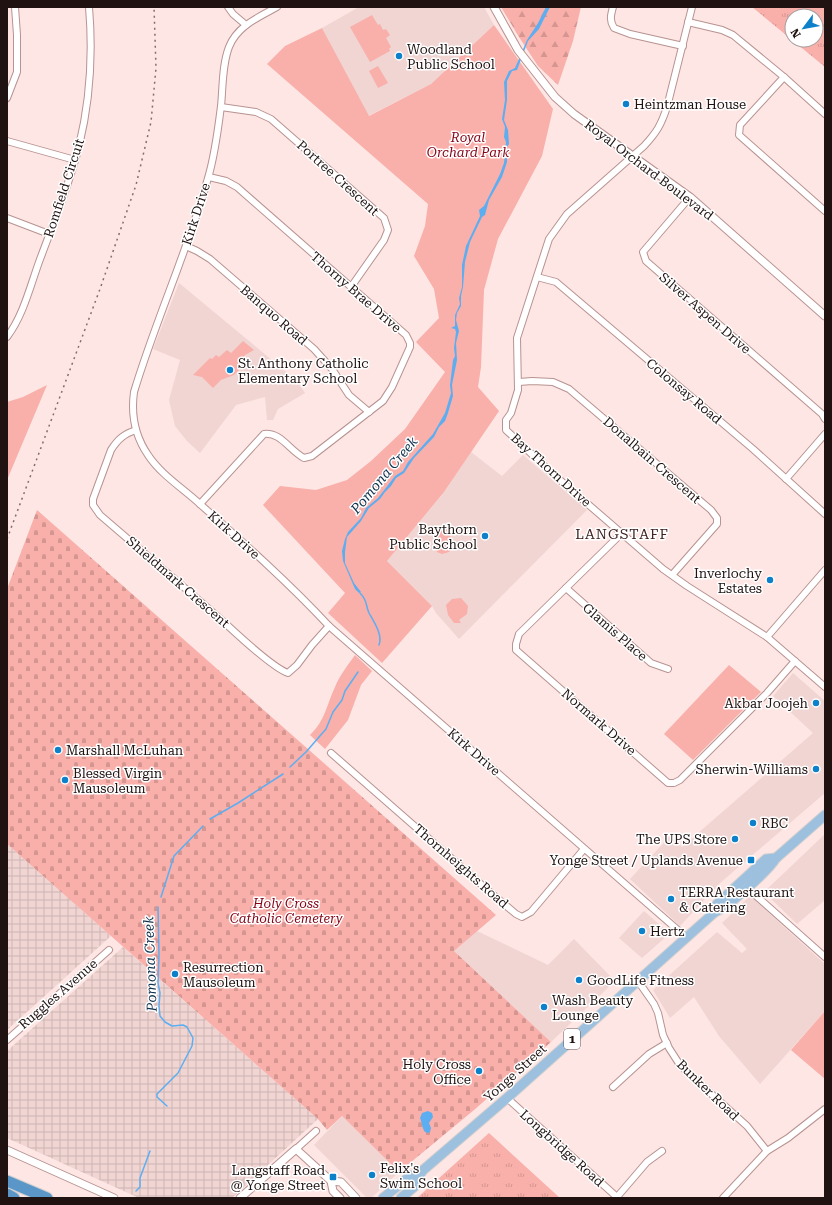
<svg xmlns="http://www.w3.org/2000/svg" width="832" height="1205" font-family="'Roboto Serif',serif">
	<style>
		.built { fill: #f0d5d3 }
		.industrial { fill: url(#industrial-grid) }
		.grass { fill: url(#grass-tufts); fill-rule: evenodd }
		.forest { fill: url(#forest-firs) }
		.cemetery { fill: url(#cemetery-stones) }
		.park { fill: #f9afaa }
		.water { fill: #5daef1 }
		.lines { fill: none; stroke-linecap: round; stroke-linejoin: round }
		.stream { stroke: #5daef1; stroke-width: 1.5 }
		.minor-casing { stroke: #b79391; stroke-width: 8 }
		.tertiary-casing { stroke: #b79391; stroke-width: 9 }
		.primary-casing { stroke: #d2d0cf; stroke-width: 11 }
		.motorway-casing { stroke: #d2d0cf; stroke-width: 13 }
		.minor { stroke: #fff; stroke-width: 6 }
		.tertiary { stroke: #fff; stroke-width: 7 }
		.primary { stroke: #9dc0de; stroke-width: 9 }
		.motorway { stroke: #5b96c8; stroke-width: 11 }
		.rail { stroke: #816f6e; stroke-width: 1.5; stroke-dasharray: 2 4; stroke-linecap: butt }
		.poi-dot { fill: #0c80c9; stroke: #fff; stroke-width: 1.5 }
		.labels { text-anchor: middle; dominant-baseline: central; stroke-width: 3; stroke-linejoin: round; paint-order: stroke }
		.shield { fill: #fff; stroke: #625958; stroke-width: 1 }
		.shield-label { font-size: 12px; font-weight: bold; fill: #1f1211 }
		.poi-label { font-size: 13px; fill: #1f1211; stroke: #fff; text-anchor: start }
		.park-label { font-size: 13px; font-style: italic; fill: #840316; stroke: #fff }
		.street-label { font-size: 13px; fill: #1f1211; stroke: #fff }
		.water-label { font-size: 14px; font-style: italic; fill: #10324d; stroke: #fff }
		.neighbourhood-label { font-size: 14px; letter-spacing: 1px; fill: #3f2322; stroke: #fff }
	</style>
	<defs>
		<pattern id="industrial-grid" width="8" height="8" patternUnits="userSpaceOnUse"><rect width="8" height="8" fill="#f0d5d3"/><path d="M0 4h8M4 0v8" fill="none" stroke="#cdb6b4"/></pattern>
		<pattern id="grass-tufts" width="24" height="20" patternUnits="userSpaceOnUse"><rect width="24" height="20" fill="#f9afaa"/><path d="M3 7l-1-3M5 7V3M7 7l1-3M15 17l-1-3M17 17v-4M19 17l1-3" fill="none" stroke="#d59691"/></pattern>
		<pattern id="forest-firs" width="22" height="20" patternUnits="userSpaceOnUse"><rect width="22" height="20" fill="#f9afaa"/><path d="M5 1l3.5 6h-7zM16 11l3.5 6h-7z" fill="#d59691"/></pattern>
		<pattern id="cemetery-stones" width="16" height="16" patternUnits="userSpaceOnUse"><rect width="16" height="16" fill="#f9afaa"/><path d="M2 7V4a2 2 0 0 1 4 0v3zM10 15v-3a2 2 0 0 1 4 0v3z" fill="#d59691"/></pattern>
	</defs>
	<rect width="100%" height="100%" fill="#fee6e4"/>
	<!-- built -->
	<g class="built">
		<polygon points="359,7 484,7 494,25 431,84 368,116 322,28"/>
		<polygon points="179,283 296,380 305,393 278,409 273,420 267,420 265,397 236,405 200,453 187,441 175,426 169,400 180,360 153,349"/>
		<polygon points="471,452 502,476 523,455 587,510 459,639 436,613 432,606 387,561 444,492"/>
		<polygon points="793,673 825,701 825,793 720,883 680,926 630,879 670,836 682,847 813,733 773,696"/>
		<polygon points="825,834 825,900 797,924 764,892"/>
		<polygon points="750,896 825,964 825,1011 760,1084 719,1036 694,997 670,1018 653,990 717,932 742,953 747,949 722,923"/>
		<polygon points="644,911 668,932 668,935 642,958 619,938"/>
		<polygon points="477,931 548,965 574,939 615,981 551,1042 454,951"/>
		<polygon points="342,1116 399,1172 371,1198 367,1198 314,1145"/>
	</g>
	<!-- industrial -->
	<g class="industrial">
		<polygon points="7,844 111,936 7,1030"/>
		<polygon points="123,947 318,1119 232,1198 139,1198 7,1138 7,1051"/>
	</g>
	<!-- grass -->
	<g class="grass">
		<path d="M 752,7 L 825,7 L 825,67 ZM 792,16 L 816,16 L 816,40 L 792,40 Z"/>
		<polygon points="489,1133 560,1198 417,1198"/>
	</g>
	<!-- forest -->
	<polygon class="forest" points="501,7 581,7 573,41 558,85 538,66 519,37"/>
	<!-- cemetery -->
	<polygon class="cemetery" points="37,510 496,915 454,951 551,1042 474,1110 399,1172 342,1116 327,1130 318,1119 7,844 7,589"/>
	<!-- park -->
	<g class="park">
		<polygon points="372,15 378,25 380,24 383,30 386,29 390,35 386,38 391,47 389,49 390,51 370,62 350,27"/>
		<polygon points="494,25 553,109 542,156 498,239 484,290 481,367 478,387 499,411 444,492 387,561 432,606 382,663 328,613 345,593 263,505 280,486 316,490 347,480 371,461 405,429 445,372 416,342 439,318 434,289 414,256 425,226 428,204 267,64 285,46 322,28 369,116 431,84"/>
		<polygon points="378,66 388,83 378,88 369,71"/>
		<polygon points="243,341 254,350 245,355 239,370 234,375 221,380 213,388 202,377 193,375 210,358 212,359 216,355 219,357 227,350 231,353"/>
		<polygon points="47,385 7,480 7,402 23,397"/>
		<path d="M 447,529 L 451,533 L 449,535 C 455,542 454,545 449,552 L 442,554 L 437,552 C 432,545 432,542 438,535 L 436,532 Z"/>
		<polygon points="461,598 468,606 467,614 459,620 461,623 454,623 448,615 446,605 452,599"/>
		<path d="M 355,655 L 372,671 L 361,685 L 348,720 L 325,749 L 310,735 C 325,721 327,704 335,687 C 340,675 348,665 355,655 Z"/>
		<polygon points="729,665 761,692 693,760 664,734"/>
		<polygon points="825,1011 825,1079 791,1050"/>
	</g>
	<!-- water -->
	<g class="water">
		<polygon points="546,7 550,7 539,29 528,41 517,70 512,71 507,81 507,100 504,120 508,130 509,144 507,147 507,162 502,177 489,200 485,215 482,217 470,242 465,262 463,287 461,296 461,306 457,313 456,320 459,331 456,343 457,360 452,385 453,396 448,413 445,421 439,427 434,437 414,458 404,473 396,478 391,486 385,492 380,499 369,508 361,521 347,537 345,552 345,563 354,583 361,592 359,593 355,589 343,561 342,551 345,539 348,532 361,518 366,508 378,498 395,476 403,471 408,462 433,434 445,413 451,393 450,385 453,360 455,356 454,348 456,332 455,329 451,328 455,326 455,315 460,304 459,298 462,287 462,265 466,246 480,216 479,210 484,206 500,174 504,163 506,142 504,137 505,127 502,119 505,100 504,82 509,71 515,68 527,40 538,23"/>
		<path d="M 428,1111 L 432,1113 L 433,1117 L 429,1123 L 431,1128 L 430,1132 L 428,1133 L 425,1132 C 422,1128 422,1123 420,1118 L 422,1113 Z"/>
	</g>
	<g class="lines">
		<!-- stream -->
		<g class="stream">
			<path d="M 360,593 C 368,601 365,604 369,613 C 374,622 383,635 379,645"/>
			<polyline points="290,767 306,752 326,729 333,712 342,700 345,691 358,672"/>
			<polyline points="210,819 238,803 283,774"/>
			<polyline points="161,897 174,856 203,826"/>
			<polyline points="158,907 159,955 158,983 160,993 159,1006 160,1016 165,1022 172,1026 183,1025 187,1027 193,1038 192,1046 178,1073 157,1094 157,1097 167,1106"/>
			<polyline points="136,1191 140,1187 140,1178 150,1151"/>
		</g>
		<defs>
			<g id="minor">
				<polyline points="228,7 233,14 246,25"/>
				<path d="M 277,7 C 259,17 237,26 229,47 C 222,65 223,87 221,106 C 218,130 215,155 208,178 C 188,250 156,319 134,392 C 131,414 135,436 148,455 C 161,475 184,489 201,505 C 245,544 289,583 329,626 L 687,938"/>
				<path d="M 613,7 C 611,15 609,20 614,28 L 630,34 L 683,46"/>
				<path d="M 692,7 L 667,107 C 661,125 657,132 644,146 L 567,214 L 549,239 L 517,338 L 518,390 L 511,413 L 506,420 L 506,430 L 553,474 L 663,569 L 687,586 L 767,637 L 825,687"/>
				<polyline points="688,22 722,30 733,35 784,77 825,114"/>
				<polyline points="784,77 740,125 739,135 825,211"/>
				<polyline points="7,98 17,72 17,35 15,7"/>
				<polyline points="221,107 256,112 271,119 384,218 388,230 384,240 351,287"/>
				<polyline points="7,141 75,160"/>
				<polyline points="690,197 643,252 646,261 822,414 825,419"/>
				<polyline points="7,218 49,234"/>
				<polyline points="186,246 197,251 210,259 314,349 332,369 349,395 369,412"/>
				<polyline points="537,277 556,282 753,449 825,514"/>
				<path d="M 7,337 C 23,316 30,287 39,262 C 53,224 69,186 79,146 C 90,101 93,54 89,7"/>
				<polyline points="519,382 532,381 553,382 569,389 711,510 717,518 717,524 672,575"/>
				<path d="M 136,430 C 124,434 118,439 111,450 L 93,499 L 93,505 L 100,515 C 142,551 184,587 226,624 C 239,636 273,668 288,673 L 297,665 L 312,645 L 329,626"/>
				<polyline points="786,479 825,434"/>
				<path d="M 200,504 L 264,434 C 281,432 289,450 304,458 L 312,456 L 383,401 L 392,387 L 410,347 L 410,343 L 406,335 L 237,187 L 226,181 L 209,177"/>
				<polyline points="622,533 519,634 516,644 516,650 668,783 674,783 680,780 767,693 795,661"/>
				<polyline points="566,588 651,663 668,669"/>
				<polyline points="767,637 825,570"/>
				<polyline points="331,753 491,893 516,914 522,917 531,912 584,849"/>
				<polyline points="745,886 825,957"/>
				<polyline points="638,981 654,1004 658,1013 663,1035 669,1048 678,1062 687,1072 747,1126 767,1151"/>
				<polyline points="7,1040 109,950"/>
				<polyline points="613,1087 649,1054 667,1043"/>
				<polyline points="507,1098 618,1198"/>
				<polyline points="296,1149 316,1131"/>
				<polyline points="617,1197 647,1162 662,1151"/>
				<polyline points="723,1198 767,1151 788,1138 825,1109"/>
			</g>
			<g id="tertiary">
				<polyline points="494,7 518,50 555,97 574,114 690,197 825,316"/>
				<polyline points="7,1150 114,1198"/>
				<polyline points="331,1181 333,1191 340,1198"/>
				<polyline points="240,1198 296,1149 331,1181 341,1182 356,1198"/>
			</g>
			<g id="primary">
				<polyline points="715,912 717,904 766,859 776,858"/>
				<path d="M 383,1198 L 409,1177 L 422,1171 L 507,1098 L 715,912 C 729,906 768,871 776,858 L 825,815"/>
				<polyline points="401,1198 415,1186 422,1171"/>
			</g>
			<g id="motorway">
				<polyline points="7,1181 47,1198"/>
				<polyline points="7,1194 14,1198"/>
			</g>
		</defs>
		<!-- minor casing -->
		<use href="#minor" class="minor-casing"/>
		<!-- tertiary casing -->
		<use href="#tertiary" class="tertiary-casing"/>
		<!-- primary casing -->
		<use href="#primary" class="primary-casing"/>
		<!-- motorway casing -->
		<use href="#motorway" class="motorway-casing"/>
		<!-- minor -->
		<use href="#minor" class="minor"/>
		<!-- tertiary -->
		<use href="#tertiary" class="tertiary"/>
		<!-- primary -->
		<use href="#primary" class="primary"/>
		<!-- motorway -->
		<use href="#motorway" class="motorway"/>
		<!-- rail -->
		<polyline class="rail" points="7,539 100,289 136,185 151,122 156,68 154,7"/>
	</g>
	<!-- markers -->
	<g class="poi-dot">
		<circle cx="399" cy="56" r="4"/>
		<circle cx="626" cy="104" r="4"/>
		<circle cx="230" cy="370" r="4"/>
		<circle cx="485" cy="536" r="4"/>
		<circle cx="770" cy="580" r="4"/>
		<circle cx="816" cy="703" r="4"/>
		<circle cx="58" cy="750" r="4"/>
		<circle cx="816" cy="769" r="4"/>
		<circle cx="65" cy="780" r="4"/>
		<circle cx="753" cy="823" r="4"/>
		<circle cx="735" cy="839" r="4"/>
		<rect x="747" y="856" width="8" height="8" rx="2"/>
		<circle cx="671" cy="899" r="4"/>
		<circle cx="642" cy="931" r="4"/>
		<circle cx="175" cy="974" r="4"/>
		<circle cx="579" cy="980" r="4"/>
		<circle cx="544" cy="1007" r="4"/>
		<circle cx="479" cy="1071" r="4"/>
		<circle cx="372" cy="1175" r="4"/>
		<rect x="329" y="1173" width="8" height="8" rx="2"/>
	</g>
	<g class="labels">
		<!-- shield labels -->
		<rect class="shield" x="564" y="1029" width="16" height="20" rx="3"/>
		<g class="shield-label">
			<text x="572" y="1039">1</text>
		</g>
		<!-- poi labels -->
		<g class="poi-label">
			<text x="407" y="49">Woodland<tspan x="407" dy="15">Public School</tspan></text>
			<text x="634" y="104">Heintzman House</text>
			<text x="238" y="363">St. Anthony Catholic<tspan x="238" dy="15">Elementary School</tspan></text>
			<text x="477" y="529" text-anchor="end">Baythorn<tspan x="477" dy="15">Public School</tspan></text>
			<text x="762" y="573" text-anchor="end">Inverlochy<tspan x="762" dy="15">Estates</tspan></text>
			<text x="808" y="703" text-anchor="end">Akbar Joojeh</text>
			<text x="66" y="750">Marshall McLuhan</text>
			<text x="808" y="769" text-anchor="end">Sherwin-Williams</text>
			<text x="73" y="773">Blessed Virgin<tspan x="73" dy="15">Mausoleum</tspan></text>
			<text x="761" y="823">RBC</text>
			<text x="727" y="839" text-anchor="end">The UPS Store</text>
			<text x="743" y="860" text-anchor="end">Yonge Street / Uplands Avenue</text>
			<text x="679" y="892">TERRA Restaurant<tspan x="679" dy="15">&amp; Catering</tspan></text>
			<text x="650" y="931">Hertz</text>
			<text x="183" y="967">Resurrection<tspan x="183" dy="15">Mausoleum</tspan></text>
			<text x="587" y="980">GoodLife Fitness</text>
			<text x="552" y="1000">Wash Beauty<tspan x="552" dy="15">Lounge</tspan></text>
			<text x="471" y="1064" text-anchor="end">Holy Cross<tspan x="471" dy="15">Office</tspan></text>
			<text x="380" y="1168">Felix's<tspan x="380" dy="15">Swim School</tspan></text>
			<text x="325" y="1170" text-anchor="end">Langstaff Road<tspan x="325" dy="15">@ Yonge Street</tspan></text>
		</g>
		<!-- park labels -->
		<g class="park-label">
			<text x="468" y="137">Royal<tspan x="468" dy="15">Orchard Park</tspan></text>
			<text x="286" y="903">Holy Cross<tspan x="286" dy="15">Catholic Cemetery</tspan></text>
		</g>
		<!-- street labels -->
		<g class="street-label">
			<text transform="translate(649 170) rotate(37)">Royal Orchard Boulevard</text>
			<text transform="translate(338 178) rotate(42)">Portree Crescent</text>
			<text transform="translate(64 188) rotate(-72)">Romfield Circuit</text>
			<text transform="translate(196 214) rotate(-72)">Kirk Drive</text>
			<text transform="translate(356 292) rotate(41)">Thorny Brae Drive</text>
			<text transform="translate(705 313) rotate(41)">Silver Aspen Drive</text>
			<text transform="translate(274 315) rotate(41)">Banquo Road</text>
			<text transform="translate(684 391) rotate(40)">Colonsay Road</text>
			<text transform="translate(652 460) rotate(41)">Donalbain Crescent</text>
			<text transform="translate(551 470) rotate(42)">Bay Thorn Drive</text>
			<text transform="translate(234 535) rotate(42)">Kirk Drive</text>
			<text transform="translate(178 582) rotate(41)">Shieldmark Crescent</text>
			<text transform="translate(615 632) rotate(41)">Glamis Place</text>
			<text transform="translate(599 722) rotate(41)">Normark Drive</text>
			<text transform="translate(474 752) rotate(41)">Kirk Drive</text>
			<text transform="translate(461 866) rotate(41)">Thornheights Road</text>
			<text transform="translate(58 994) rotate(-41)">Ruggles Avenue</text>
			<text transform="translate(515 1073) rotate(-42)">Yonge Street</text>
			<text transform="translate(708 1090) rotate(44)">Bunker Road</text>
			<text transform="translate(562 1148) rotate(42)">Longbridge Road</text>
		</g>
		<!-- water labels -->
		<g class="water-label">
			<text transform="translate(384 475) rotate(-50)">Pomona Creek</text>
			<text transform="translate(150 964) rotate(-92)">Pomona Creek</text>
		</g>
		<!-- neighbourhood labels -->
		<g class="neighbourhood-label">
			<text x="622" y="534">LANGSTAFF</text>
		</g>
	</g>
	<!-- border -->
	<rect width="832" height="1205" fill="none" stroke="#1f1211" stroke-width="16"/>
	<!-- north arrow -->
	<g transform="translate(804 28) rotate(238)"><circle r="19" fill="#ffffff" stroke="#a5a0a0"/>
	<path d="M0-3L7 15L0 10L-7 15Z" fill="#0c80c9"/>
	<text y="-6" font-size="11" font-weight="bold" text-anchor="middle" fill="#1f1211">N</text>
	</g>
</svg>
